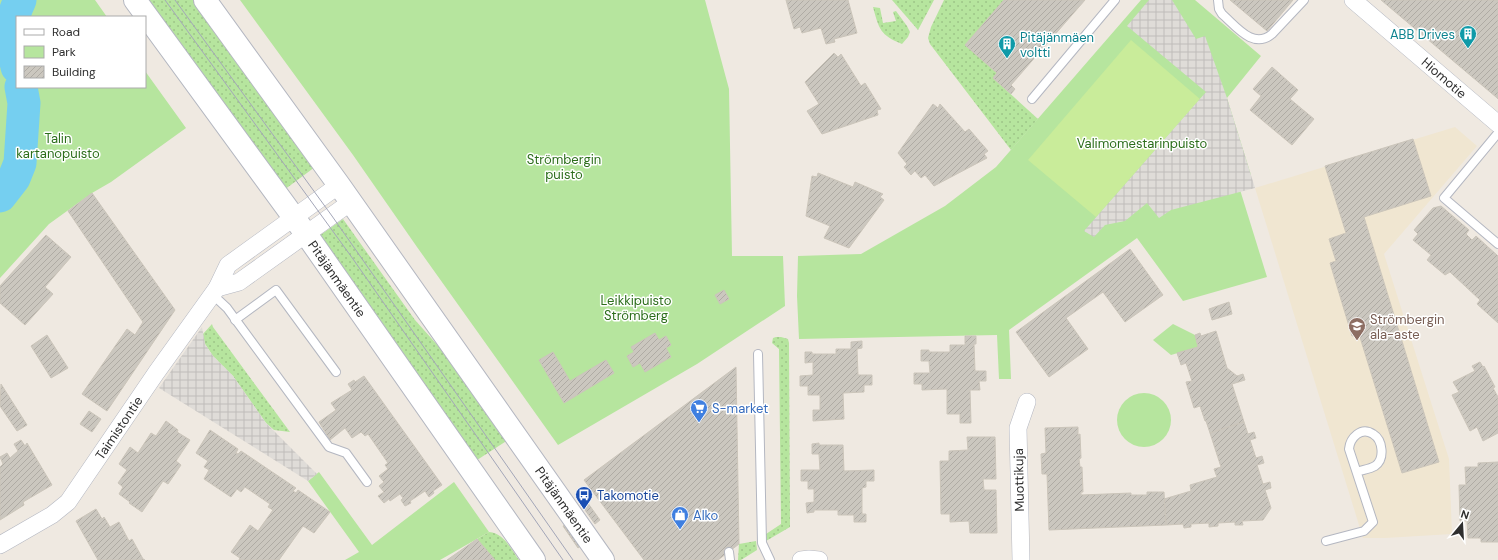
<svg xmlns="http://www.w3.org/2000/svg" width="1498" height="560" font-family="'DM Sans',sans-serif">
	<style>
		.education { fill: #f0e6d1 }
		.grass { fill: url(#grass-dots) }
		.park { fill: #b6e59e }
		.pitch { fill: #c9ec9a }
		.plaza { fill: url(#plaza-grid) }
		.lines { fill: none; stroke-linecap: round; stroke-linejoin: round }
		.river { stroke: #75cff0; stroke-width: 33 }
		.building { fill: url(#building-hatch); stroke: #cbc5ba }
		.service-casing { stroke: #b4b7c1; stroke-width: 10 }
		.minor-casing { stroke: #b4b7c1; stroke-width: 18 }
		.secondary-casing { stroke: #b4b7c1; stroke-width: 24 }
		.service { stroke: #fff; stroke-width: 8 }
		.minor { stroke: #fff; stroke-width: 17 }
		.secondary { stroke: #fff; stroke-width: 22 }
		.tram { stroke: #a3a6b8; stroke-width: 1 }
		.labels { text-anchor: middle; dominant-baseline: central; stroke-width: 3; stroke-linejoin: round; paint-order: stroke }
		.culture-label { font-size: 13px; fill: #0d838f; stroke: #fff; text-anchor: end }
		.street-label { font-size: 13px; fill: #2e2e2e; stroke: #fff }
		.park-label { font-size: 13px; fill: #2c6e1b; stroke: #fff }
		.education-label { font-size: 13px; fill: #785e54; stroke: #fff; text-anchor: start }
		.shop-label { font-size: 13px; fill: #366cbe; stroke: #fff; text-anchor: start }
		.transit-label { font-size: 13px; fill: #164399; stroke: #fff; text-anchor: start }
	</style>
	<defs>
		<pattern id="grass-dots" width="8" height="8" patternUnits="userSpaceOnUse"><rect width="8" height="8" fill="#b6e59e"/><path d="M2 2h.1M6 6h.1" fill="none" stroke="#9dc588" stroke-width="1.8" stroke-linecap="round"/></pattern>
		<pattern id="plaza-grid" width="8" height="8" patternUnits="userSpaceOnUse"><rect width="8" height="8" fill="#dfdcd8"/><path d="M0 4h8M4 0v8" fill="none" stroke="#c0bdba"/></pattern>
		<pattern id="building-hatch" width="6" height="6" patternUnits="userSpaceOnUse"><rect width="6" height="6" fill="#cbc7bf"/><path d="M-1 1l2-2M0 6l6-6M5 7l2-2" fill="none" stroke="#afaba4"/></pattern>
	</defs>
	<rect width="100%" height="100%" fill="#efe9e1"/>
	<!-- education -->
	<polygon class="education" points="1455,127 1477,146 1384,254 1449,459 1452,534 1385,538 1363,538 1255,188"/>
	<!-- grass -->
	<g class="grass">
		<polygon points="148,0 194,0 315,167 284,190"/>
		<polygon points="892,0 934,0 918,30"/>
		<polygon points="944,0 1004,0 965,45 997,73 993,78 1038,119 1011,150 930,44 928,38 931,27"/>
		<path d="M 873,7 L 880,8 L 883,23 L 896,21 L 893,12 L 896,11 L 907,26 L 910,32 L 908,37 L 902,44 C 880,35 879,29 873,7 Z"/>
		<polygon points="343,219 415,320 440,348 508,440 477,460 319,236"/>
		<polygon points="212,324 213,327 290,432 274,430 266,423 233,376 213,356 205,344 203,334"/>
		<polygon points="776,337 781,337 788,339 789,343 790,527 766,541 766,534 781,524 779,349 772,343 773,338"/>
		<path d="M 489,532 C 504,533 511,549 519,560 L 495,560 L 477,539 Z"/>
		<polygon points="756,541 757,550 741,560 738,560 739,544"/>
	</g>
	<!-- park -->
	<g class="park">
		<polygon points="0,0 95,0 107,17 17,17 17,87 145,87 145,71 186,128 111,182 92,193 49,224 0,278"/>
		<polygon points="240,0 705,0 729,89 732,256 783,256 785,306 697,364 558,445 417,247 353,155"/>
		<polygon points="1141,0 1195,0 1261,56 1227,98 1251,175 1237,180 1267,277 1183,301 1137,238 1009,330 1011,379 999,379 997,335 799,339 797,296 798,256 861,254 945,206 996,167"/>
		<polygon points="1173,324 1195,335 1198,347 1171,355 1153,340"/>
		<circle cx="1144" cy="420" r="27"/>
		<polygon points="319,472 372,545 454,482 489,532 440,560 345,560 359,552 308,481"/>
	</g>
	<!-- pitch -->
	<polygon class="pitch" points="1131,40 1200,99 1096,217 1028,160"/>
	<!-- plaza -->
	<g class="plaza">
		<polygon points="1149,0 1172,0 1196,39 1205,36 1227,98 1255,188 1171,210 1159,218 1147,203 1125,221 1105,225 1094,237 1084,231 1206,92 1127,26"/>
		<polygon points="202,327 205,344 213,356 233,376 266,423 317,474 308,481 159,388"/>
	</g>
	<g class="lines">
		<!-- river -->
		<g class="river">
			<path d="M 17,67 C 11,40 7,27 20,0"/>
			<polyline points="0,196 14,178 20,163 24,103 21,87"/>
		</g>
	</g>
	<!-- building -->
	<g class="building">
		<polygon points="786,0 848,0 857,33 834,39 835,42 826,44 821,28 802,33 800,27 794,29"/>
		<polygon points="1004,0 1085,0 1011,85 1015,89 1011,94 993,78 997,73 965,45"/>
		<polygon points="1230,0 1293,0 1267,31"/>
		<polygon points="1381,0 1498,0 1498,99 1496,97"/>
		<polygon points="834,53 838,57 841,54 861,86 865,83 881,109 877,110 878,115 822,134 807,111 819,104 805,82"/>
		<polygon points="1272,67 1298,90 1290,99 1314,119 1292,145 1250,110 1261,96 1253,89"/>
		<polygon points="933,104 938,108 940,104 965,132 969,129 988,151 984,154 987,158 934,186 925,175 921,178 915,171 911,175 904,167 907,164 898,153"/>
		<polygon points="1413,139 1431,196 1364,217 1439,462 1402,473 1359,334 1352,336 1330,263 1336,261 1329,239 1346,233 1325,166"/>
		<polygon points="818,173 853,187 855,182 883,194 880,197 884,200 849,248 824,238 830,226 806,216 812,176 817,177"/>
		<polygon points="92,193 175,310 107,411 82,394 127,329 135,335 143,322 68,211"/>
		<polygon points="1441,206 1469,230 1466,234 1472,240 1476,236 1498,256 1498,323 1477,304 1480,300 1450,272 1445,275 1427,260 1431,255 1413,240 1418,234 1414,230 1433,208"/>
		<polygon points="46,235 71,257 45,287 53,294 25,325 0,303 0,286"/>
		<polygon points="1130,249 1163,295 1125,322 1103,292 1066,318 1088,349 1049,377 1016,332"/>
		<polygon points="724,290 729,299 720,304 715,295"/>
		<polygon points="1229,302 1232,314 1212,320 1209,309"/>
		<polygon points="1216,331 1227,368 1237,376 1243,374 1245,380 1232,384 1244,422 1210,433 1206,421 1205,421 1200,406 1194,408 1186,382 1192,381 1186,363 1181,365 1177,353 1198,347 1195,335 1200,333 1201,336"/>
		<polygon points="655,333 659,340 666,336 671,345 666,348 671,357 645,372 640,363 633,367 627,356 634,352 631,347"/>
		<polygon points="47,335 68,368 51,378 31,346"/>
		<polygon points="965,336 976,336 976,344 974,344 975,371 986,371 986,381 979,381 980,390 970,390 971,423 960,423 960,414 947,414 947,389 922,390 922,384 914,384 914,373 930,373 929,361 921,361 921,350 929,350 929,352 950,352 950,345 965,345"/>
		<polygon points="862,341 862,348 857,349 858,375 872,375 872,385 864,385 864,392 843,393 844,419 813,421 813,410 820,410 820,395 808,395 808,386 800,386 800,376 813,375 813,362 805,363 805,352 812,352 812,354 836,354 836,349 851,349 851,342"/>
		<polygon points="553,352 570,381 606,360 614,373 564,403 539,360"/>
		<polygon points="1480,362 1483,367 1484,366 1495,387 1493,388 1498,397 1498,433 1483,441 1477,427 1470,431 1452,395 1459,392 1453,382 1475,371 1472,366"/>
		<polygon points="736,367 739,544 718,560 644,560 584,480"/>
		<polygon points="364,376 442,485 433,491 434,493 429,497 425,491 410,501 411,503 405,506 401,500 403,498 400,494 390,501 389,499 384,503 378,496 384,492 379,486 384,482 379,476 388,469 385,465 388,463 368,434 365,436 361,432 352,438 345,428 330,440 319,422 336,410 331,403 352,390 348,384 354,380 355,382"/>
		<polygon points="1,384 27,425 17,431 0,406"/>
		<polygon points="89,411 101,419 92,432 80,424"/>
		<polygon points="166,421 178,430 177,432 190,440 176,461 181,465 168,484 163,481 142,512 129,503 130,502 119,494 123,487 118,483 127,470 119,464 130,447 138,453 151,433 156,436"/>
		<polygon points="1244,422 1248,434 1254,432 1256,438 1250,440 1256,458 1262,456 1264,463 1257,465 1263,484 1270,482 1271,488 1265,490 1271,508 1263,520 1242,521 1243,525 1235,525 1235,522 1218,523 1218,526 1209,527 1209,523 1191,524 1191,527 1184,528 1183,524 1166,525 1164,499 1191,491 1190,485 1217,477 1214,469 1221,467 1210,433"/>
		<polygon points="1078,427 1078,435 1080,434 1081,458 1079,459 1080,467 1082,467 1083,492 1081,492 1081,495 1131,493 1131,495 1147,495 1147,492 1164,492 1166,525 1049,530 1047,474 1042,474 1041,454 1046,453 1045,428"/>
		<polygon points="210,430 238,449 236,453 238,454 241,451 296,488 293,491 296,493 298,490 330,512 314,533 303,526 279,560 239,560 240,558 231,552 250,525 258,531 273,510 268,507 270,504 245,487 241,492 237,489 231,497 204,479 209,470 204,467 208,461 196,453"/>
		<polygon points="967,437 995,437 996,479 983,479 984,490 996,490 997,533 970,533 969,521 950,522 950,514 941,514 940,461 949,461 949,451 968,450"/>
		<polygon points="21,440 25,446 27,443 52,485 23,502 24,505 0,520 0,467 3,464 0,457 7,453 10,458 18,451 14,444"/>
		<polygon points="819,443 819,445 843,445 844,471 874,470 874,481 866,481 866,487 862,488 862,514 866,514 866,522 854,522 854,515 838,515 838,510 814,510 814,512 807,513 806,503 814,502 814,489 808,489 808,481 801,481 801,470 820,470 819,454 812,454 812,444"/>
		<polygon points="1498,462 1498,542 1481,542 1481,538 1468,538 1467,521 1460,521 1459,485 1466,485 1465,467 1478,467 1478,463"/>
		<polygon points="585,499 600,520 595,524 580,503"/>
		<polygon points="96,509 102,519 104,517 110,527 119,522 129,541 132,539 143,559 145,560 98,560 76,521"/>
		<polygon points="568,523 583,544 578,548 563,526"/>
		<polygon points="477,539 495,560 447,560"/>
	</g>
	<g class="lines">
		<defs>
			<g id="service">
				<path d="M 1218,0 L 1219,9 L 1222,14 C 1236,26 1253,50 1272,34 L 1304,0"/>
				<polyline points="1032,99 1115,0"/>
				<polyline points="1498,133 1444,198 1498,244"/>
				<polyline points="212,294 227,308 329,447 346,453 367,482"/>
				<polyline points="235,320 276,290 336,372"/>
				<polyline points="758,354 762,543 770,560"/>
				<path d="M 1326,541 L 1364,531 L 1373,522 L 1349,449 C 1350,438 1361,426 1373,434 C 1383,440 1385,459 1375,466 C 1370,469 1362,470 1357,472"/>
				<polyline points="729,552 730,560"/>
			</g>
			<g id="minor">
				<polyline points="1353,0 1498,124"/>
				<polyline points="217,288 239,282 351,202"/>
				<polyline points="0,545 52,515 68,502 156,373 217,288 228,265 339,185"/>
				<polyline points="801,560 809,559 819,560"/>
				<polyline points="1021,560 1018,428 1027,402"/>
			</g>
			<g id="secondary">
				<polyline points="135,0 306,234 534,560"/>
				<polyline points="205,0 339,185 603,560"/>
			</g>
		</defs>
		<!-- service casing -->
		<use href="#service" class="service-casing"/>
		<!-- minor casing -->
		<use href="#minor" class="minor-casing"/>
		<!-- secondary casing -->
		<use href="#secondary" class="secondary-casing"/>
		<!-- service -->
		<use href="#service" class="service"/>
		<!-- minor -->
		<use href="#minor" class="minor"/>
		<!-- secondary -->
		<use href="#secondary" class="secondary"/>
		<!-- tram -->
		<g class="tram">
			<polyline points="165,0 353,259 563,560"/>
			<polyline points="175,0 332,216 573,560"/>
		</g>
	</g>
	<!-- icons -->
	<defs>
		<symbol id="building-pin" viewBox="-11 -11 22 30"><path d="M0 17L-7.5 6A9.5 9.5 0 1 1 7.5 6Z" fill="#0f9aa8" stroke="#fff"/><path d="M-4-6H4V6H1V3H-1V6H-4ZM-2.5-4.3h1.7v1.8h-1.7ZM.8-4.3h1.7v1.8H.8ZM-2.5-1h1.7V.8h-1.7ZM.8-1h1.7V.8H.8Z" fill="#fff"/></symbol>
		<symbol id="school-pin" viewBox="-11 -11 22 30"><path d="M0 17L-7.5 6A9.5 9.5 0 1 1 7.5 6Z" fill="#8d6e63" stroke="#fff"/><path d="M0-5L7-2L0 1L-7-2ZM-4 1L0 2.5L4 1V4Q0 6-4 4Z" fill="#fff"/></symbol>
		<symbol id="supermarket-pin" viewBox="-11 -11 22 30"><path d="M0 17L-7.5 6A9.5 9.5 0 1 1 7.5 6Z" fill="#3f7fe0" stroke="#fff"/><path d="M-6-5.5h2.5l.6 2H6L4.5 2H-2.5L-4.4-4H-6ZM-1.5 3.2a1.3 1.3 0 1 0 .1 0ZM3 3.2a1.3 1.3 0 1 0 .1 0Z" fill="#fff"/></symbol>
		<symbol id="bus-pin" viewBox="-11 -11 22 30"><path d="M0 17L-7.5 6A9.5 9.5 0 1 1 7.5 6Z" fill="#1a4fb4" stroke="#fff"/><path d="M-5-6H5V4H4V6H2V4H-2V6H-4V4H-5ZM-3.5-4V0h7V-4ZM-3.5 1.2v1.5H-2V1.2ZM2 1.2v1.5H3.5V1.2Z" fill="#fff"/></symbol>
		<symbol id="shop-pin" viewBox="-11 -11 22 30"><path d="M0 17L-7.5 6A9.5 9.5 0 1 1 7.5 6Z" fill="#3f7fe0" stroke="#fff"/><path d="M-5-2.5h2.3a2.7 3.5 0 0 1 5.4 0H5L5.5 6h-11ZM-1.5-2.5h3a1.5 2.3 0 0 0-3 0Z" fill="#fff"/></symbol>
	</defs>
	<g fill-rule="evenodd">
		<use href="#building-pin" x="1458" y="24" width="20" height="27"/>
		<use href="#building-pin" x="997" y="34" width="20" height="27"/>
		<use href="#school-pin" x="1347" y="316" width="20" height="27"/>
		<use href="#supermarket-pin" x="689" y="398" width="20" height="27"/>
		<use href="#bus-pin" x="574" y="485" width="20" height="27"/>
		<use href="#shop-pin" x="670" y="505" width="20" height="27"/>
	</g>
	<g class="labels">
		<!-- culture labels -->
		<g class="culture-label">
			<text x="1455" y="34">ABB Drives</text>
			<text x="1020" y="37" text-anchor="start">Pitäjänmäen<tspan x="1020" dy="15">voltti</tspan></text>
		</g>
		<!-- street labels -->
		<g class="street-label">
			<text transform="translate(1444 78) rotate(41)">Hiomotie</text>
			<text transform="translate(337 279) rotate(55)">Pitäjänmäentie</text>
			<text transform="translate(119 428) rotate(-56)">Taimistontie</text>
			<text transform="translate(1019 480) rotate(-91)">Muottikuja</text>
			<text transform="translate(564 505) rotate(55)">Pitäjänmäentie</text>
		</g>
		<!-- park labels -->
		<g class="park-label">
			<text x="58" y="138">Talin<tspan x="58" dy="15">kartanopuisto</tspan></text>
			<text x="1142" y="143">Valimomestarinpuisto</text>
			<text x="564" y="159">Strömbergin<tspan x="564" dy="15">puisto</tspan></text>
			<text x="636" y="300">Leikkipuisto<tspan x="636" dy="15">Strömberg</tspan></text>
		</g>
		<!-- education labels -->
		<g class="education-label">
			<text x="1370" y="319">Strömbergin<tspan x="1370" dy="15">ala-aste</tspan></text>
		</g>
		<!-- shop labels -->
		<g class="shop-label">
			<text x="712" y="408">S-market</text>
			<text x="693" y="515">Alko</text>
		</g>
		<!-- transit labels -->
		<g class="transit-label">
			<text x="597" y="495">Takomotie</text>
		</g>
	</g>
	<!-- legend -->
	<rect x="16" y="16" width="130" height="72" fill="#ffffff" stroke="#ababab"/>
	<rect x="24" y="29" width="20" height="6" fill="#ffffff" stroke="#ababab"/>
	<text x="52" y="36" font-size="12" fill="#2e2e2e">Road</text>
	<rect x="24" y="46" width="20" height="12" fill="#b6e59e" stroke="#ababab"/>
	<text x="52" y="56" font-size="12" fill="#2e2e2e">Park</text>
	<rect x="24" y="66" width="20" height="12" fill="url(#building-hatch)" stroke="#ababab"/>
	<text x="52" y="76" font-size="12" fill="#2e2e2e">Building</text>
	<!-- north arrow -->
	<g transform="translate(1462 524) rotate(18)" stroke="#ffffff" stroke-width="3" paint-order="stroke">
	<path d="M0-3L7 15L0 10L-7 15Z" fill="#2e2e2e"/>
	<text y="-6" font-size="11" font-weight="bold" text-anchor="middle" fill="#2e2e2e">N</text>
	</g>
</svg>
